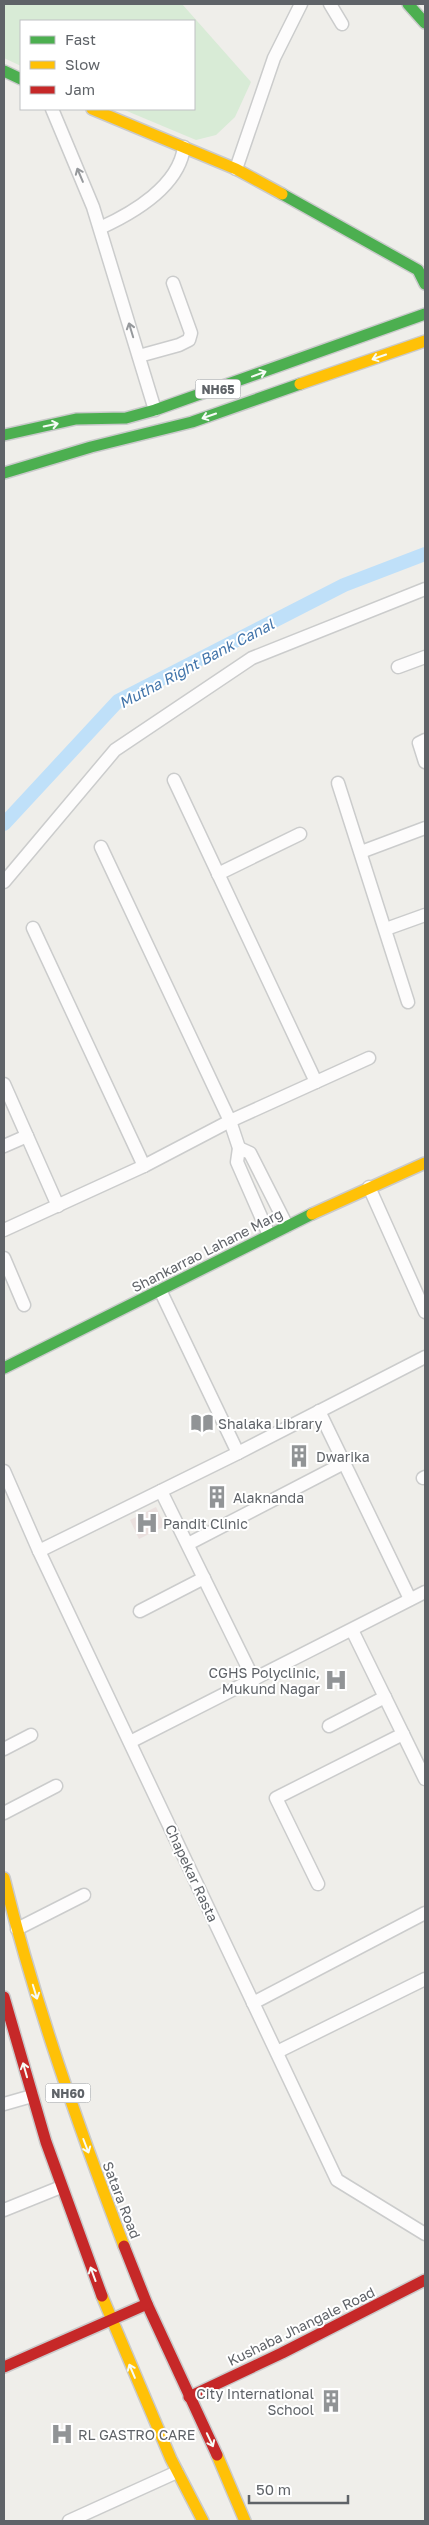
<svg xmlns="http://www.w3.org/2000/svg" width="429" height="2525" font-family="'Golos Text',sans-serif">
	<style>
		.medical { fill: #eae0de }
		.green { fill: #d8ebd6 }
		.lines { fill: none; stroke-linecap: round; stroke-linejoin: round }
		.canal { stroke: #bfe0f9; stroke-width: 14 }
		.street-casing { stroke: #cbcccc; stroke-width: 15 }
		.fast-casing { stroke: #cacacb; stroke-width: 14 }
		.slow-casing { stroke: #cacacb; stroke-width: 14 }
		.jam-casing { stroke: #cacacb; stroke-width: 14 }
		.street { stroke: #fdfcfc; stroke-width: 12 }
		.fast { stroke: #4caf50; stroke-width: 11 }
		.slow { stroke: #ffc107; stroke-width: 11 }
		.jam { stroke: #c62828; stroke-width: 11 }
		.oneway { stroke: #96999c }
		.oneway2 { stroke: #f6fbf6 }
		.labels { text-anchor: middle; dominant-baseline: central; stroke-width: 4; stroke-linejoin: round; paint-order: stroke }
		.shield { fill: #fff; stroke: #8f9295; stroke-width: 1 }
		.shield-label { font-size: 12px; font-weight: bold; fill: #5f6368 }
		.street-label { font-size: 14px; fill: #5f6368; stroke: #fff }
		.poi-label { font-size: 14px; fill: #5f6368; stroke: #fff; text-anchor: start }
		.water-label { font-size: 15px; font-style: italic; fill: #4174aa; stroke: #fff }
	</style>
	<rect width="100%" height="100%" fill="#efeeea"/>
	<!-- medical -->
	<polygon class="medical" points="156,1507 165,1526 139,1539 130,1520"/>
	<!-- green -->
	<polygon class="green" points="4,4 182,4 251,82 235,117 216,135 196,140 122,109 194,109 194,21 21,21 21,66 4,58"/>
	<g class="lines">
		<!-- canal -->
		<polyline class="canal" points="4,824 118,701 344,585 425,554"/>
		<defs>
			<g id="street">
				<polyline points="330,4 342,24"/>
				<polyline points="52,109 93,207 155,410"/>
				<polyline points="236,169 274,58 301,4"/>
				<path d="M 100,228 C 133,213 179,186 184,147"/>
				<polyline points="139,356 179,345 189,340 191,333 173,283"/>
				<polyline points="398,667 425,657"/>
				<polyline points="425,740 419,743 425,762"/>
				<polyline points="174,780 316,1082"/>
				<polyline points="338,783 408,1002"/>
				<polyline points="101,847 230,1121 239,1148 237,1162 269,1235"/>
				<polyline points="361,852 425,828"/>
				<polyline points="218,874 300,834"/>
				<polyline points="4,882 115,750 252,658 425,589"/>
				<polyline points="33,928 144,1166"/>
				<polyline points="386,929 425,915"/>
				<polyline points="4,1084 58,1206"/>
				<polyline points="4,1146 27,1136"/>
				<polyline points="239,1148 250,1153 287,1226"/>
				<polyline points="369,1187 425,1312"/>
				<polyline points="4,1230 144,1166 230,1121 369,1058"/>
				<polyline points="4,1258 24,1305"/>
				<polyline points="160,1290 238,1453"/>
				<polyline points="319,1411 410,1599"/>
				<polyline points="4,1471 39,1551 337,2180 425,2234"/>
				<polyline points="423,1478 425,1477"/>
				<polyline points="161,1491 254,1680"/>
				<polyline points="188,1544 344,1463"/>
				<polyline points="39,1551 238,1453 425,1357"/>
				<polyline points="140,1611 204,1578"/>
				<polyline points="352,1630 425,1779"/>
				<polyline points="329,1726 385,1697"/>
				<polyline points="130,1742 425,1592"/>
				<polyline points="4,1749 31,1735"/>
				<polyline points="4,1813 56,1786"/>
				<polyline points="318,1884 276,1798 403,1734"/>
				<polyline points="17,1929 84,1895"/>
				<polyline points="253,2003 425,1913"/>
				<polyline points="277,2052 425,1979"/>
				<polyline points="4,2104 32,2096"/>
				<polyline points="4,2210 61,2187"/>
				<polyline points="69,2521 177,2472"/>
			</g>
			<g id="fast">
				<polyline points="408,4 425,23"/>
				<polyline points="4,71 21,79"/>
				<polyline points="282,194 418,270 425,284"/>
				<polyline points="4,435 76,419 126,418 155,410 425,314"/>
				<polyline points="4,473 91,447 192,422 300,384"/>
				<polyline points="4,1368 312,1214"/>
			</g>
			<g id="slow">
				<polyline points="92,109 236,169 282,194"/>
				<polyline points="300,384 425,341"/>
				<polyline points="312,1214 425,1163"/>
				<path d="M 4,1878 C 35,2004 78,2125 124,2246"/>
				<polyline points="102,2296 171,2459 203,2521"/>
				<polyline points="217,2455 245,2521"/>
			</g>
			<g id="jam">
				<polyline points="4,1997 46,2142 102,2296"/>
				<polyline points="124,2246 147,2304 217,2455"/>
				<polyline points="4,2367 147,2304"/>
				<polyline points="189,2397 282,2353 425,2280"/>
			</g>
		</defs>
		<!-- street casing -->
		<use href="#street" class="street-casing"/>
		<!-- fast casing -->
		<use href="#fast" class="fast-casing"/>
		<!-- slow casing -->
		<use href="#slow" class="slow-casing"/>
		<!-- jam casing -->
		<use href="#jam" class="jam-casing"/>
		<!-- street -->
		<use href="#street" class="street"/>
		<!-- fast -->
		<use href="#fast" class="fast"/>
		<!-- slow -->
		<use href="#slow" class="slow"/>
		<!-- jam -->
		<use href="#jam" class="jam"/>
	</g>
	<!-- one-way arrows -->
	<defs><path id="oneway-shaft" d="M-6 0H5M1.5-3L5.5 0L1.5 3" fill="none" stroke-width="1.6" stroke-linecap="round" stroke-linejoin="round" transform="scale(1.25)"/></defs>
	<g class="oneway">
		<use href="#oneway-shaft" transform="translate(80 175) rotate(-113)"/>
		<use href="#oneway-shaft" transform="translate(131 330) rotate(-107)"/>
	</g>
	<g class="oneway2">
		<use href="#oneway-shaft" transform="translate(379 357) rotate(161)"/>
		<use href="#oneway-shaft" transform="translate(259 374) rotate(-20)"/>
		<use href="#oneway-shaft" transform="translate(209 416) rotate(161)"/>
		<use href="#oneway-shaft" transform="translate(51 425) rotate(-12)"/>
		<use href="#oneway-shaft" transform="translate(35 1992) rotate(73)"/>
		<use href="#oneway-shaft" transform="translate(25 2070) rotate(-106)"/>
		<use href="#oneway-shaft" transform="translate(86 2146) rotate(69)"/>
		<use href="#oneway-shaft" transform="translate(93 2274) rotate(-110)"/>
		<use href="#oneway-shaft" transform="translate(132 2371) rotate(-113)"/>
		<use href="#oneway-shaft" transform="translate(210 2440) rotate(65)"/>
	</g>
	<!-- icons -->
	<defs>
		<symbol id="library-bare" viewBox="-9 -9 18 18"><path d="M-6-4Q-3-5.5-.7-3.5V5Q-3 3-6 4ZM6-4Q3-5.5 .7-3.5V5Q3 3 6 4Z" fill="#919496" stroke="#fff" stroke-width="2.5" paint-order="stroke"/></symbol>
		<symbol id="building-bare" viewBox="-9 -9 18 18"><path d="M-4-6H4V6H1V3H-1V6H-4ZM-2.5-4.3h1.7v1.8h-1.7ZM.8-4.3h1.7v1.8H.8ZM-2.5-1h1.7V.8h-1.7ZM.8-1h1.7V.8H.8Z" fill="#919496" stroke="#fff" stroke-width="2.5" paint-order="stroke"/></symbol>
		<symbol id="hospital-bare" viewBox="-9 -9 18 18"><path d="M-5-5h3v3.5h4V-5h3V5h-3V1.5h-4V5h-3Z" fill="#919496" stroke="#fff" stroke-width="2.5" paint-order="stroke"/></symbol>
	</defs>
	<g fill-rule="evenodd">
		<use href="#library-bare" x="186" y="1407" width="32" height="32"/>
		<use href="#building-bare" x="283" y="1440" width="32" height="32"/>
		<use href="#building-bare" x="201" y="1481" width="32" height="32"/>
		<use href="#hospital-bare" x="131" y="1507" width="32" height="32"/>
		<use href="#hospital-bare" x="320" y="1664" width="32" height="32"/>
		<use href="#building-bare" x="315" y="2385" width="32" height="32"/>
		<use href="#hospital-bare" x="46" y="2418" width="32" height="32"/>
	</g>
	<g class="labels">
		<!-- shield labels -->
		<g class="shield">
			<rect x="195.5" y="379.5" width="45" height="19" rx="4"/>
			<rect x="45.5" y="2083.5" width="45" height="19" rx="4"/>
		</g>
		<g class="shield-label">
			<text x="218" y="389">NH65</text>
			<text x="68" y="2093">NH60</text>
		</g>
		<!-- street labels -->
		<g class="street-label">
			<text transform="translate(207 1250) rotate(-27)">Shankarrao Lahane Marg</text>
			<text transform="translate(192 1873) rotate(65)">Chapekar Rasta</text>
			<text transform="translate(122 2200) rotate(69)">Satara Road</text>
			<text transform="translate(301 2326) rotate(-26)">Kushaba Jhangale Road</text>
		</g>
		<!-- poi labels -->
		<g class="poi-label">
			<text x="218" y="1423">Shalaka Library</text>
			<text x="316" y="1456">Dwarika</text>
			<text x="233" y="1497">Alaknanda</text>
			<text x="163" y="1523">Pandit Clinic</text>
			<text x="320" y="1672" text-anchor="end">CGHS Polyclinic,<tspan x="320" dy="16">Mukund Nagar</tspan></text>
			<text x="314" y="2393" text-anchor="end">City International<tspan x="314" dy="16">School</tspan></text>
			<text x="78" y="2434">RL GASTRO CARE</text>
		</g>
		<!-- water labels -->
		<g class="water-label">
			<text transform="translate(196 663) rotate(-28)">Mutha Right Bank Canal</text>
		</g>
	</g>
	<!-- border -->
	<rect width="429" height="2525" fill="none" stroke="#5f6368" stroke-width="10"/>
	<!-- legend -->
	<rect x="20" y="20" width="175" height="90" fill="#ffffff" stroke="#bfc1c3"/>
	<rect x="30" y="36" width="25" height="8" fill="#4caf50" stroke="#bfc1c3"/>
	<text x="65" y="45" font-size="15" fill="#5f6368">Fast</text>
	<rect x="30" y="61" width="25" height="8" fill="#ffc107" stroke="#bfc1c3"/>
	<text x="65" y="70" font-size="15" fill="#5f6368">Slow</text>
	<rect x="30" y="86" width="25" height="8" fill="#c62828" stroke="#bfc1c3"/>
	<text x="65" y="95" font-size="15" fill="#5f6368">Jam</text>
	<!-- scale -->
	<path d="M249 2495v8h99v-8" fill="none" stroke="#5f6368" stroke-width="2.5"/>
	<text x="256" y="2495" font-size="15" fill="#5f6368" stroke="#ffffff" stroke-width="4" paint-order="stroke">50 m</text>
</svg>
